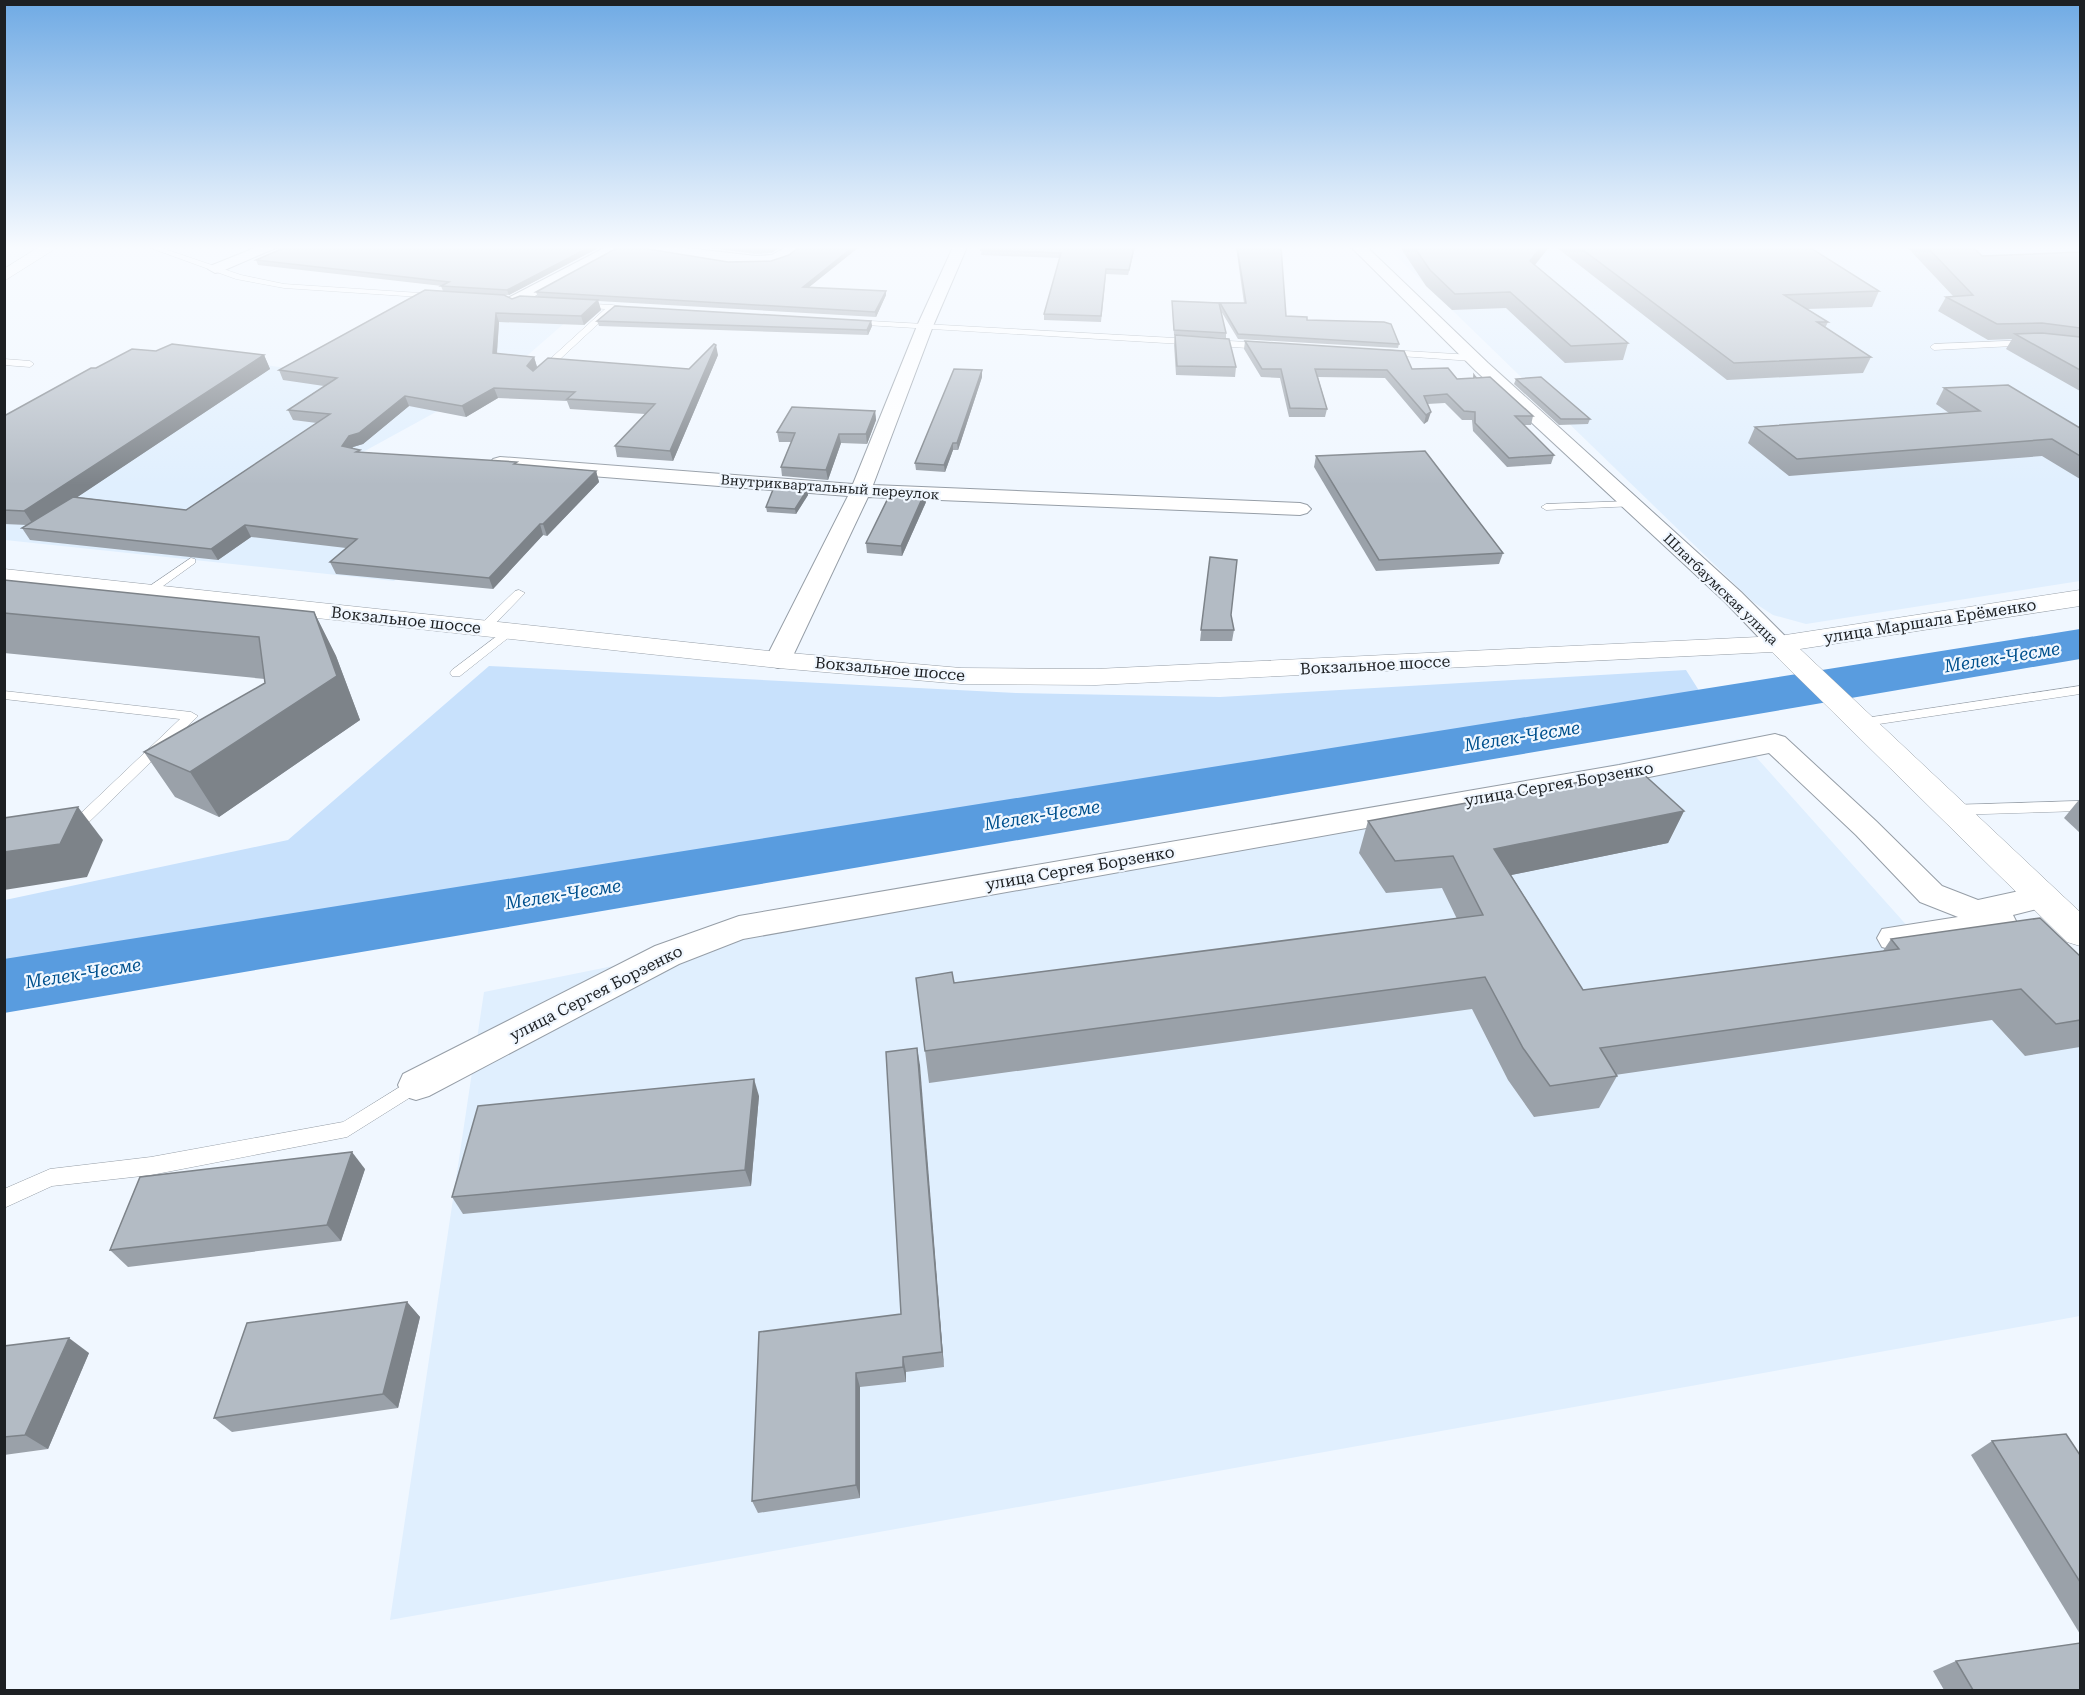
<svg xmlns="http://www.w3.org/2000/svg" width="2085" height="1695" font-family="'Roboto Serif',serif">
	<style>
		.built { fill: #e0effe }
		.green { fill: #c8e1fc }
		.lines { fill: none; stroke-linecap: round; stroke-linejoin: round }
		.river { fill: #599cdf; fill-rule: evenodd }
		.lane-casing { stroke: #969ea7; stroke-width: 1 }
		.street-casing { stroke: #969ea7; stroke-width: 2 }
		.secondary-casing { stroke: #969ea7; stroke-width: 1 }
		.lane { fill: #fff; fill-rule: evenodd }
		.street { fill: #fff; fill-rule: evenodd }
		.secondary { fill: #fff; fill-rule: evenodd }
		.wall { fill: #9aa1a9 }
		.shaded-wall { fill: #7d8389 }
		.building { fill: #b3bbc4; stroke: #7d8389; stroke-width: 1.5 }
		.labels { text-anchor: middle; dominant-baseline: central; stroke-width: 4.5; stroke-linejoin: round; paint-order: stroke }
		.far-street-label { font-size: 14px; fill: #1d2023; stroke: #f0f7ff }
		.street-label { font-size: 16px; fill: #1d2023; stroke: #f0f7ff }
		.water-label { font-size: 18px; font-style: italic; fill: #00518e; stroke: #f0f7ff }
	</style>
	<rect width="100%" height="100%" fill="#f0f7ff"/>
	<!-- built -->
	<g class="built">
		<polygon points="1387,247 2080,247 2080,581 1806,624 1773,615 1753,602"/>
		<polygon points="429,302 575,314 507,373 363,452 498,495 394,581 5,540 5,430 156,350 301,370"/>
		<polygon points="1740,739 1927,948 2080,982 2080,1316 390,1620 484,992"/>
	</g>
	<!-- green -->
	<polygon class="green" points="489,666 1016,693 1220,697 1686,670 1703,697 5,963 5,900 288,840"/>
	<g class="lines">
		<!-- river -->
		<polygon class="river" points="2080,629 2080,659 4,1013 4,959"/>
		<defs>
			<g id="lane">
				<polygon points="148,247 159,247 241,275 284,284 435,294 439,296 435,298 284,288 236,279"/>
				<polygon points="576,303 612,305 637,309 633,311 613,310 544,374 538,374 538,370 605,309 579,307 576,307"/>
				<polygon points="852,320 1265,343 1269,346 1265,349 849,324 848,322"/>
				<polygon points="2030,340 2033,341 2033,345 1934,350 1930,347 1934,344"/>
				<polygon points="1388,350 1473,355 1477,358 1473,361 1385,355 1384,353"/>
				<polygon points="4,359 30,361 34,364 30,367 4,365"/>
				<polygon points="1631,501 1635,502 1635,506 1546,510 1541,507 1546,504"/>
				<polygon points="191,558 195,559 195,563 152,594 144,594 144,590"/>
				<polygon points="519,590 525,593 523,595 488,631 480,631 480,625 515,591"/>
				<polygon points="509,627 515,631 513,634 460,676 452,676 450,673 452,670"/>
				<polygon points="2080,686 2080,694 1859,727 1852,723 1859,719"/>
				<polygon points="4,691 191,712 198,716 88,823 67,826 62,825 60,821 62,817 79,815 180,719 4,699"/>
				<polygon points="2080,801 2080,811 1952,815 1945,810 1952,805"/>
				<polygon points="416,1077 422,1080 425,1085 422,1090 347,1137 151,1175 52,1186 4,1208 4,1189 50,1169 151,1157 343,1122"/>
			</g>
			<g id="street">
				<polygon points="257,247 278,247 220,272 215,273 208,269 210,266"/>
				<polygon points="606,247 625,247 520,304 514,306 506,301 508,298"/>
				<path d="M 642,247 L 678,247 L 756,256 L 772,255 L 786,247 L 802,247 C 773,282 688,257 649,251 Z"/>
				<polygon points="953,247 967,247 933,326 873,485 1300,503 1307,505 1311,509 1307,513 1300,515 868,497 791,660 787,665 778,668 769,665 765,660 848,496 500,469 493,467 490,463 493,459 500,457 853,484 917,326"/>
				<polygon points="1351,247 1367,247 1488,363 1741,592 1788,639 1791,644 1788,649 1779,651 1770,649 1725,602 1476,371"/>
				<polygon points="1775,734 1785,737 1876,821 1942,886 1978,900 2042,886 2053,889 2058,897 2053,905 2013,915 2017,923 2012,931 2001,935 1893,950 1882,947 1877,938 1882,929 1958,917 1920,902 1856,835 1769,753 1619,783 743,939 679,964 429,1096 416,1100 403,1096 398,1085 403,1074 655,946 739,916 1619,765"/>
			</g>
			<g id="secondary">
				<polygon points="39,247 58,247 4,281 4,269"/>
				<polygon points="4,569 778,652 961,668 1096,669 1779,636 2080,590 2080,606 1800,649 2080,912 2080,946 2067,942 1772,652 1096,685 961,684 778,668 4,584"/>
			</g>
		</defs>
		<!-- lane casing -->
		<use href="#lane" class="lane-casing"/>
		<!-- street casing -->
		<use href="#street" class="street-casing"/>
		<!-- secondary casing -->
		<use href="#secondary" class="secondary-casing"/>
		<!-- lane -->
		<use href="#lane" class="lane"/>
		<!-- street -->
		<use href="#street" class="street"/>
		<!-- secondary -->
		<use href="#secondary" class="secondary"/>
	</g>
	<!-- wall -->
	<g class="wall">
		<polygon points="286,247 600,247 509,295 504,295 512,299 538,297 536,292 648,249 728,262 771,261 789,255 799,247 859,247 809,287 886,295 876,317 598,301 601,310 584,325 499,322 497,354 534,357 537,367 689,369 718,355 673,461 617,457 615,446 645,414 570,409 567,401 498,398 466,417 409,406 363,444 353,447 352,448 361,452 596,471 599,482 547,536 543,535 493,589 336,574 330,562 346,548 251,537 218,560 30,540 22,528 27,525 4,524 4,416 96,368 156,351 264,355 270,369 77,497 186,510 317,423 293,420 288,410 324,386 283,380 279,370 443,291 441,286 442,286 258,265 256,260"/>
		<polygon points="702,247 781,247 771,253 756,254"/>
		<polygon points="982,247 1135,247 1128,275 1106,274 1101,322 1044,320 1044,314 1060,258 981,255"/>
		<polygon points="1236,247 1281,247 1286,316 1307,320 1399,344 1398,348 1238,339 1221,311 1226,333 1226,338 1174,335 1172,301 1244,303"/>
		<polygon points="1400,247 1549,247 1535,265 1628,343 1623,360 1565,363 1506,308 1452,310 1426,286"/>
		<polygon points="1556,247 1809,247 1879,291 1872,307 1807,309 1828,322 1825,328 1871,357 1863,373 1727,380"/>
		<polygon points="1907,247 1973,247 1982,256 2080,252 2080,391 2006,349 2012,339 1988,340 1938,311 1946,297 1953,296"/>
		<polygon points="597,321 871,321 872,326 868,335 599,326"/>
		<polygon points="1175,335 1236,367 1235,377 1176,375 1174,345"/>
		<polygon points="1245,341 1412,369 1457,379 1473,378 1474,375 1533,416 1531,425 1524,425 1554,455 1551,464 1507,467 1473,431 1472,420 1462,420 1445,403 1427,404 1428,421 1424,424 1385,378 1318,377 1327,409 1325,417 1289,417 1280,378 1261,377 1244,349"/>
		<polygon points="982,370 982,377 958,450 953,450 945,472 916,470 915,463"/>
		<polygon points="1516,379 1590,419 1588,424 1559,425 1514,384"/>
		<polygon points="1944,388 2080,428 2080,479 2042,456 1789,476 1748,443 1755,427 1949,413 1936,404"/>
		<polygon points="875,411 876,420 867,444 841,443 828,480 782,476 781,467 791,442 779,442 777,432"/>
		<polygon points="1316,456 1503,553 1499,564 1376,571 1314,467"/>
		<polygon points="807,490 808,495 796,514 767,512 766,507"/>
		<polygon points="926,502 902,556 867,553 866,543"/>
		<polygon points="1210,557 1231,615 1234,630 1232,641 1200,641"/>
		<polygon points="4,580 314,612 336,656 360,720 219,817 175,797 144,752 265,683 265,679 4,653"/>
		<polygon points="2080,800 2080,833 2064,818 2078,801"/>
		<polygon points="1684,811 1668,843 1511,875 1583,990 1883,951 1891,939 2080,956 2080,1047 2025,1056 1992,1020 1615,1075 1617,1076 1599,1108 1534,1117 1508,1080 1472,1009 929,1083 916,978 954,983 1457,919 1442,888 1386,893 1359,853 1368,821"/>
		<polygon points="917,1048 944,1367 906,1372 906,1382 860,1387 860,1498 758,1513 752,1501 901,1314"/>
		<polygon points="759,1096 751,1186 463,1214 452,1197"/>
		<polygon points="365,1169 341,1241 128,1267 110,1250"/>
		<polygon points="407,1302 420,1317 398,1408 232,1432 214,1418"/>
		<polygon points="4,1346 89,1353 48,1449 4,1455"/>
		<polygon points="1992,1441 2080,1455 2080,1634 1971,1455"/>
		<polygon points="1956,1661 2080,1690 1944,1690 1933,1671"/>
	</g>
	<!-- shaded-wall -->
	<g class="shaded-wall">
		<polygon points="590,247 600,247 509,295 507,290"/>
		<polygon points="772,247 781,247 771,253 771,248"/>
		<polygon points="853,247 859,247 803,292 803,287"/>
		<polygon points="1134,247 1135,247 1128,275 1129,270"/>
		<polygon points="1541,247 1549,247 1525,277 1530,261"/>
		<polygon points="886,291 886,295 876,317 875,312"/>
		<polygon points="598,300 601,310 584,325 581,316"/>
		<polygon points="496,313 499,322 496,363 493,353"/>
		<polygon points="871,321 872,326 868,335 867,330"/>
		<polygon points="716,345 718,355 673,461 670,451"/>
		<polygon points="264,355 270,369 34,526 24,511"/>
		<polygon points="534,357 537,367 530,377 527,366"/>
		<polygon points="982,370 982,377 958,450 957,443"/>
		<polygon points="494,388 498,398 466,417 462,406"/>
		<polygon points="405,396 409,406 363,444 353,447 346,456 342,446 349,436"/>
		<polygon points="875,411 876,420 867,444 866,434"/>
		<polygon points="1431,412 1428,421 1424,424 1426,415"/>
		<polygon points="839,434 841,443 828,480 826,470"/>
		<polygon points="953,443 953,450 945,472 944,465"/>
		<polygon points="596,471 599,482 547,536 543,524"/>
		<polygon points="807,490 808,495 796,514 795,509"/>
		<polygon points="925,492 926,502 902,556 901,546"/>
		<polygon points="540,524 543,535 493,589 489,578"/>
		<polygon points="245,525 251,537 218,560 211,549"/>
		<polygon points="314,612 336,656 360,720 219,817 190,772 337,676"/>
		<polygon points="78,807 103,840 87,877 4,890 4,852"/>
		<polygon points="1684,811 1668,843 1482,881 1494,849"/>
		<polygon points="917,1048 920,1065 944,1367 942,1352"/>
		<polygon points="754,1079 759,1096 751,1186 745,1170"/>
		<polygon points="352,1152 365,1169 341,1241 327,1225"/>
		<polygon points="407,1302 420,1317 398,1408 383,1394"/>
		<polygon points="69,1338 89,1353 48,1449 25,1435"/>
		<polygon points="903,1357 906,1372 906,1382 903,1367"/>
		<polygon points="856,1373 860,1387 860,1498 856,1485"/>
	</g>
	<!-- building -->
	<g class="building">
		<polygon points="286,247 590,247 507,290 441,286 449,282 256,260"/>
		<polygon points="619,247 646,247 648,249 728,262 771,261 789,255 799,247 853,247 803,287 886,291 875,312 536,292"/>
		<polygon points="741,247 772,247 755,249"/>
		<polygon points="982,247 1134,247 1129,270 1106,269 1101,316 1044,314 1061,253 981,250"/>
		<polygon points="1237,247 1281,247 1286,316 1307,317 1307,320 1384,322 1391,324 1399,344 1238,334 1220,303 1246,303"/>
		<polygon points="1414,247 1541,247 1530,261 1628,343 1571,346 1510,292 1455,294 1430,270"/>
		<polygon points="1579,247 1809,247 1879,291 1784,295 1828,322 1817,322 1871,357 1734,363"/>
		<polygon points="1927,247 1973,247 1982,256 2080,252 2080,328 2042,323 1997,324 1946,297 1973,295"/>
		<polygon points="425,290 504,295 512,299 520,296 598,300 581,316 496,313 493,353 534,357 527,366 533,371 548,358 689,369 714,344 716,345 670,451 615,446 655,404 567,399 575,392 494,388 462,406 405,396 359,433 349,436 342,446 360,450 356,452 517,462 514,464 596,471 543,524 540,524 489,578 330,562 357,539 245,525 211,549 22,528 73,497 186,510 330,414 288,410 337,378 279,370"/>
		<polygon points="1172,301 1219,303 1226,333 1174,330"/>
		<polygon points="615,306 871,321 867,330 597,321"/>
		<polygon points="2042,333 2080,337 2080,370 2015,334"/>
		<polygon points="1175,335 1229,339 1236,367 1177,366"/>
		<polygon points="1245,341 1404,351 1412,369 1448,368 1457,379 1474,378 1474,375 1476,378 1490,377 1533,416 1515,416 1554,455 1509,458 1475,423 1475,412 1464,411 1447,394 1424,396 1431,412 1426,415 1387,370 1315,369 1327,409 1290,408 1281,369 1262,369"/>
		<polygon points="172,344 264,355 24,511 4,510 4,416 91,368 96,368 132,349 156,351"/>
		<polygon points="954,369 982,370 957,443 953,443 944,465 915,463"/>
		<polygon points="1541,377 1590,419 1561,419 1516,379"/>
		<polygon points="2008,385 2080,428 2080,456 2052,439 1797,459 1755,427 1980,411 1944,388"/>
		<polygon points="792,407 875,411 866,434 839,434 826,470 781,467 795,433 777,432"/>
		<polygon points="1425,451 1503,553 1379,560 1316,456"/>
		<polygon points="774,487 807,490 795,509 766,507"/>
		<polygon points="892,490 925,492 901,546 866,543"/>
		<polygon points="1210,557 1237,560 1231,615 1234,630 1201,630"/>
		<polygon points="4,580 314,612 337,676 190,772 144,752 265,683 259,637 4,613"/>
		<polygon points="1640,771 1684,811 1494,849 1583,990 1899,949 1891,939 2040,918 2080,956 2080,1020 2056,1024 2021,989 1600,1048 1617,1076 1550,1086 1523,1048 1485,977 925,1051 916,978 952,972 954,983 1483,915 1453,856 1395,861 1368,821"/>
		<polygon points="78,807 60,844 4,852 4,818"/>
		<polygon points="917,1048 942,1352 903,1357 903,1367 856,1373 856,1485 752,1501 759,1332 901,1314 886,1052"/>
		<polygon points="754,1079 745,1170 452,1197 478,1106"/>
		<polygon points="352,1152 327,1225 110,1250 140,1177"/>
		<polygon points="407,1302 383,1394 214,1418 247,1323"/>
		<polygon points="69,1338 25,1435 4,1437 4,1346"/>
		<polygon points="2066,1434 2080,1455 2080,1582 1992,1441"/>
		<polygon points="2080,1643 2080,1690 1973,1690 1956,1661"/>
	</g>
	<!-- sky -->
	<linearGradient id="sky" x2="0" y2="1"><stop stop-color="#6faae4"/><stop offset="0.51" stop-color="#f8fbff"/><stop offset="1" stop-color="#f8fbff" stop-opacity="0"/></linearGradient>
	<rect width="2085" height="485" fill="url(#sky)"/>
	<g class="labels">
		<!-- far-street labels -->
		<g class="far-street-label">
			<text transform="translate(830 487) rotate(4)">Внутриквартальный переулок</text>
			<text transform="translate(1721 589) rotate(44)">Шлагбаумская улица</text>
		</g>
		<!-- street labels -->
		<g class="street-label">
			<text transform="translate(406 620) rotate(6)">Вокзальное шоссе</text>
			<text transform="translate(1930 621) rotate(-9)">улица Маршала Ерёменко</text>
			<text transform="translate(1375 665) rotate(-3)">Вокзальное шоссе</text>
			<text transform="translate(890 669) rotate(5)">Вокзальное шоссе</text>
			<text transform="translate(1559 784) rotate(-10)">улица Сергея Борзенко</text>
			<text transform="translate(1080 868) rotate(-10)">улица Сергея Борзенко</text>
			<text transform="translate(596 993) rotate(-27)">улица Сергея Борзенко</text>
		</g>
		<!-- water labels -->
		<g class="water-label">
			<text transform="translate(2002 657) rotate(-9)">Мелек-Чесме</text>
			<text transform="translate(1522 736) rotate(-9)">Мелек-Чесме</text>
			<text transform="translate(1042 815) rotate(-9)">Мелек-Чесме</text>
			<text transform="translate(563 894) rotate(-9)">Мелек-Чесме</text>
			<text transform="translate(83 973) rotate(-9)">Мелек-Чесме</text>
		</g>
	</g>
	<!-- border -->
	<rect width="2085" height="1695" fill="none" stroke="#1d2023" stroke-width="12"/>
</svg>
